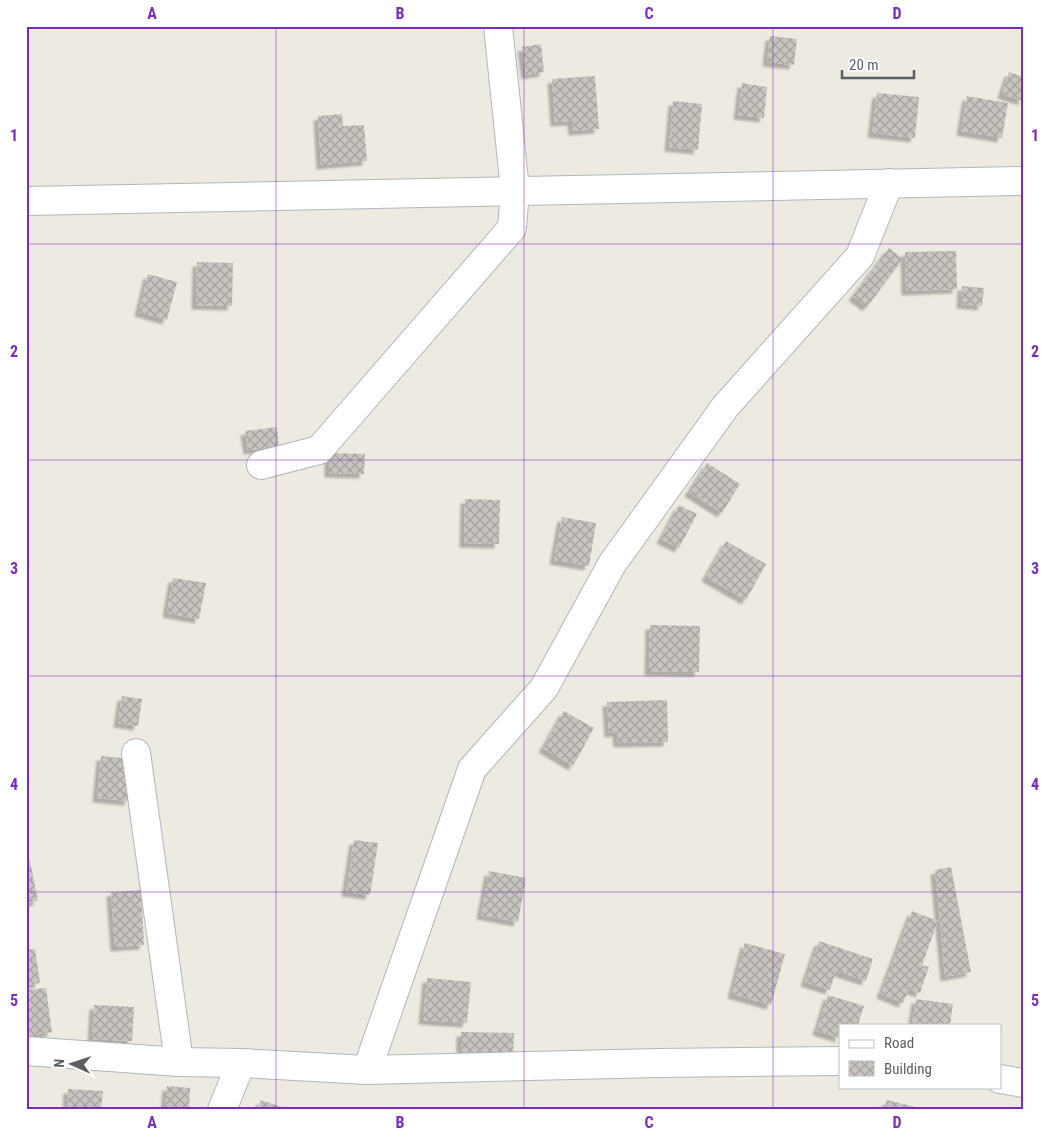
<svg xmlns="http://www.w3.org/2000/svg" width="1049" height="1136" font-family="'Roboto Condensed',sans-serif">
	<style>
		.building { fill: url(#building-cross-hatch); filter: url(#shadow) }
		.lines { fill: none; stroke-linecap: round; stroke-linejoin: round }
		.minor-casing { stroke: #b3b5b9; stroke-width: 30 }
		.minor { stroke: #fff; stroke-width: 28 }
		.grid { fill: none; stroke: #7b2cbf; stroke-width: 1; stroke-opacity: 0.55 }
		.neatline { fill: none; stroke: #7b2cbf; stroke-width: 2 }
		.grid-label { font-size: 16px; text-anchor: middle; font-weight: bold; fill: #7b2cbf }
	</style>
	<defs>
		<pattern id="building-cross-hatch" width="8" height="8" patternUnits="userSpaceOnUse" patternTransform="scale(1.25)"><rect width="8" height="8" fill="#c8c5c0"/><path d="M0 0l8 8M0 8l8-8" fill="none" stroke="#a5a39f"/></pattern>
		<filter id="shadow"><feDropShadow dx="-4.5" dy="4.5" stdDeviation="1" flood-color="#0004"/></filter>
	</defs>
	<rect width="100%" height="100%" fill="#edeae2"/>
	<!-- building -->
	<g class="building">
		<polygon points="770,36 797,39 794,65 767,62"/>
		<polygon points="541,44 544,72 526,75 522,47"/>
		<polygon points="1009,72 1023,77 1023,101 1002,94"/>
		<polygon points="595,76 599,129 573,131 572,121 555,122 552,79"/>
		<polygon points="742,83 767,87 764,118 738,115"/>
		<polygon points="877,93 919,97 915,138 872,133"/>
		<polygon points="967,96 1008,103 1002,138 961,131"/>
		<polygon points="673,101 702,104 698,150 669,147"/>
		<polygon points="342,114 343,126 364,125 367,161 321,165 318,116"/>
		<polygon points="889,248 903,259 867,307 853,296"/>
		<polygon points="956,251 957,289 906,291 905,252"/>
		<polygon points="197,262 233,263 232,306 196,305"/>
		<polygon points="148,274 177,282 167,320 139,312"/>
		<polygon points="962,286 984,288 982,306 961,304"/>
		<polygon points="277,427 279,447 248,450 245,431"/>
		<polygon points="329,453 365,454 364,474 329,473"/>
		<polygon points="707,463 740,484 722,513 689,492"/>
		<polygon points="465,499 500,500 499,544 464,543"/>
		<polygon points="679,505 697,514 679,548 661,539"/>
		<polygon points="562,517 596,523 589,566 554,560"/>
		<polygon points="726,541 766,564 746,600 706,577"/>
		<polygon points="173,578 206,583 199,619 167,613"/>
		<polygon points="650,625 700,626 699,672 649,671"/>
		<polygon points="122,696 142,699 138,726 118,723"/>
		<polygon points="667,700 668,742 618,743 617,732 609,733 607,702"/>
		<polygon points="564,711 594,728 573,766 543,748"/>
		<polygon points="101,756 133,759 129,801 97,798"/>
		<polygon points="354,840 378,843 370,895 346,892"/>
		<polygon points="30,861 38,901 26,903 26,862"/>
		<polygon points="951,867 971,972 945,977 935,870"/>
		<polygon points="489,871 526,878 518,922 481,915"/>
		<polygon points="141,890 144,945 115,947 111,892"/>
		<polygon points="912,911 938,921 922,965 929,967 920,993 909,989 903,1003 881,994"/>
		<polygon points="819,941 873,959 866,981 836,971 830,990 805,982"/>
		<polygon points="745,943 785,954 771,1005 732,994"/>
		<polygon points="35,949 40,983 26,985 26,950"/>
		<polygon points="427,978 471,982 467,1023 423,1020"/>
		<polygon points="46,988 52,1032 26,1036 26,990"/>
		<polygon points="828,995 864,1006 858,1025 840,1025 840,1038 817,1031"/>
		<polygon points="916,999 953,1004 950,1025 912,1025"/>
		<polygon points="94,1005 134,1007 132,1041 92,1039"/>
		<polygon points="461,1032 514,1033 513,1057 461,1056"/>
		<polygon points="167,1086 190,1088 189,1110 165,1110"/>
		<polygon points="68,1089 103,1091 101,1110 67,1110"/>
		<polygon points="261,1100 288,1109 287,1110 257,1110"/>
		<polygon points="887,1100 923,1109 923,1110 884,1110"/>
	</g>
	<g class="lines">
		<defs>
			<g id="minor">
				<polyline points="26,201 1023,181"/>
				<polyline points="261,465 319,450 512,228 515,190 498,26"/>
				<polyline points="136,753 179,1062"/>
				<polyline points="26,1051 179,1062 241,1063 367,1070 659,1063 840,1061"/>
				<polyline points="367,1070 472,769 544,688 612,564 725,407 860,256 889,183"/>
				<polyline points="1000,1079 1023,1083"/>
				<polyline points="222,1110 241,1063"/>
			</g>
		</defs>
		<!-- minor casing -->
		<use href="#minor" class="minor-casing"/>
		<!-- minor -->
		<use href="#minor" class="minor"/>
	</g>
	<!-- grid -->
	<path class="grid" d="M 276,26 L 276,1110M 524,26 L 524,1110M 773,26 L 773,1110M 26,244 L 1023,244M 26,460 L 1023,460M 26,676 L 1023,676M 26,892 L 1023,892"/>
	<!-- border -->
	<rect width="1049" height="1136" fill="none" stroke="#ffffff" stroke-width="55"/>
	<!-- legend -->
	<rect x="839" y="1024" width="162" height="65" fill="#ffffff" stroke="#bdbfc0"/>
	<rect x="849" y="1040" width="25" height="8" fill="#ffffff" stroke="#bdbfc0"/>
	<text x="884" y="1048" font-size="15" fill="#5b5f62">Road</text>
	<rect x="849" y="1061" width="25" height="15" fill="url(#building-cross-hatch)" stroke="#bdbfc0"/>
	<text x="884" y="1074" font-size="15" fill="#5b5f62">Building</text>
	<!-- north arrow -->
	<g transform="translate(72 1064) rotate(273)" stroke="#ffffff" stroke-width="4" paint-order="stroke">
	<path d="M0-4L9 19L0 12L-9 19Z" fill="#5b5f62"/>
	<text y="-8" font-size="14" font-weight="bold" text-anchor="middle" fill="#5b5f62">N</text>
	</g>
	<!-- scale -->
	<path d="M842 70v8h72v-8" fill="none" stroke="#5b5f62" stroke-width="2.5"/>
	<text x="849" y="70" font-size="15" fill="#5b5f62" stroke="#ffffff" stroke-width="4" paint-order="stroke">20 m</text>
	<rect x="28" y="28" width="994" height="1080" class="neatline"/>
	<g class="grid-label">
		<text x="152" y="19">A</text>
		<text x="400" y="19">B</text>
		<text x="649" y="19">C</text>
		<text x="897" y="19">D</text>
		<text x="14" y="141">1</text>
		<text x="1035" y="141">1</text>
		<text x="14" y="357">2</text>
		<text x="1035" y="357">2</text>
		<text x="14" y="574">3</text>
		<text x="1035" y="574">3</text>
		<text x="14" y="790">4</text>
		<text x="1035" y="790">4</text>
		<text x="14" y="1006">5</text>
		<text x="1035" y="1006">5</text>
		<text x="152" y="1128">A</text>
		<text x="400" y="1128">B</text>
		<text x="649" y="1128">C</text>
		<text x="897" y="1128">D</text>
	</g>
</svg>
